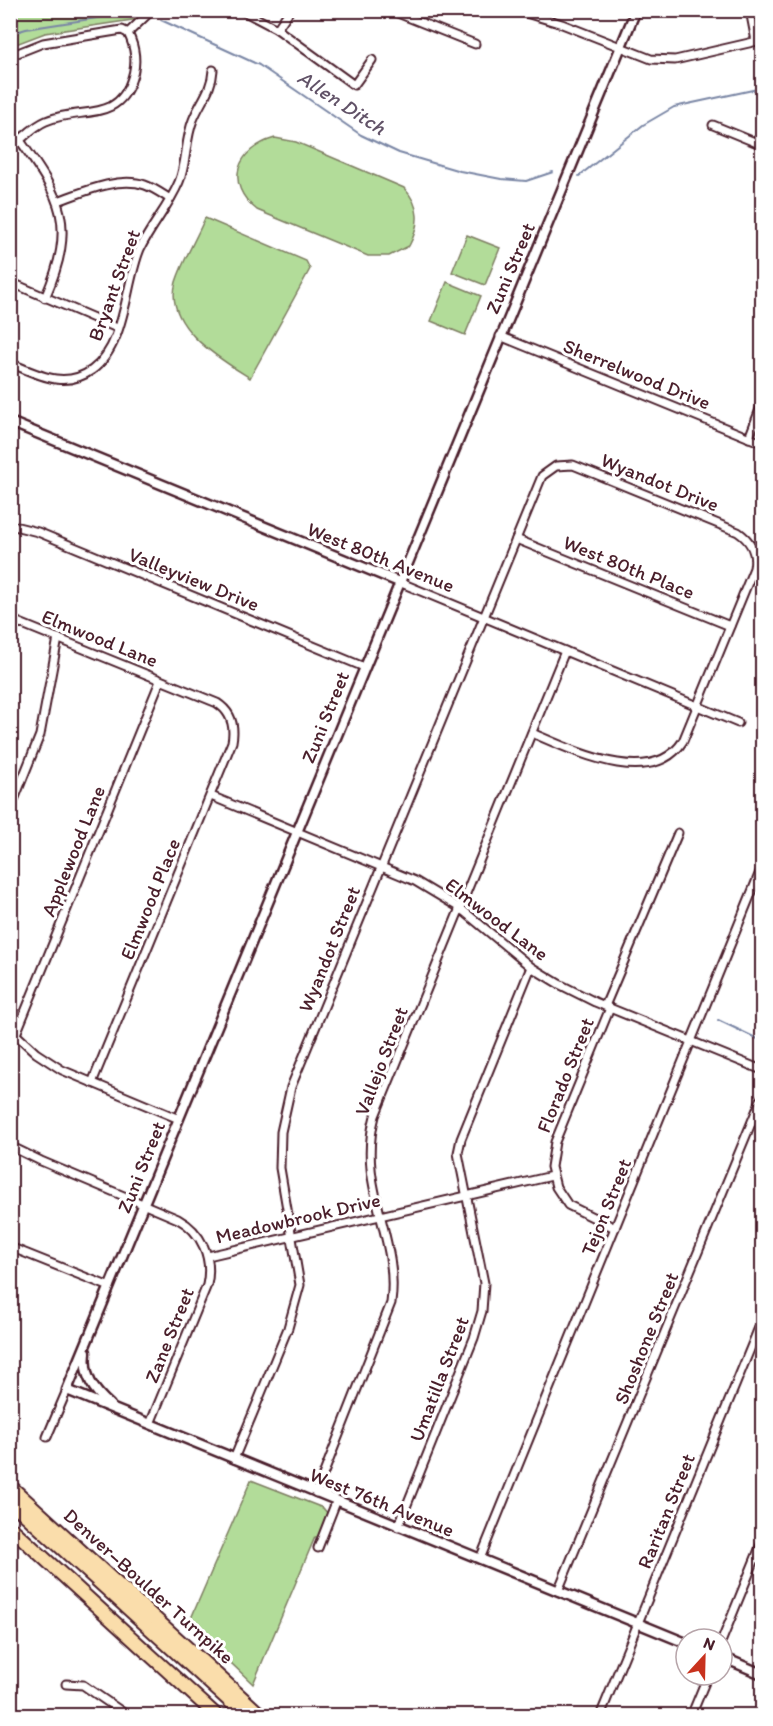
<svg xmlns="http://www.w3.org/2000/svg" width="773" height="1726" font-family="Itim,sans-serif">
	<style>
		.green { fill: #b2dc99; stroke: #7e7e62; stroke-width: 1.5 }
		.lines { fill: none; stroke-linecap: round; stroke-linejoin: round }
		.stream { stroke: #7a86a5; stroke-width: 2 }
		.minor-casing { stroke: #4a1f2b; stroke-width: 11 }
		.tertiary-casing { stroke: #4a1f2b; stroke-width: 13 }
		.motorway-casing { stroke: #4a1f2b; stroke-width: 16 }
		.minor { stroke: #fff; stroke-width: 7 }
		.tertiary { stroke: #fff; stroke-width: 8 }
		.motorway { stroke: #faddab; stroke-width: 12 }
		.labels { text-anchor: middle; dominant-baseline: central; stroke-width: 6; stroke-linejoin: round; paint-order: stroke }
		.street-label { font-size: 20px; fill: #4a1f2b; stroke: #fff }
		.water-label { font-size: 21px; font-style: italic; fill: #625368; stroke: #fff }
	</style>
	<rect width="100%" height="100%" fill="#fff"/>
	<filter id="ink" filterUnits="userSpaceOnUse"><feTurbulence type="fractalNoise" baseFrequency=".0167" numOctaves="2"/><feDisplacementMap in="SourceGraphic" scale="12" xChannelSelector="R" yChannelSelector="G"/><feConvolveMatrix kernelMatrix="1 2 1 2 8 2 1 2 1" color-interpolation-filters="sRGB"/></filter>
	<g filter="url(#ink)">
		<!-- green -->
		<g class="green">
			<polygon points="11,11 146,11 139,19 45,33 11,46"/>
			<path d="M 275,138 L 296,142 L 404,188 C 421,206 420,225 409,246 L 389,256 L 368,256 L 257,210 C 224,184 236,149 275,138 Z"/>
			<path d="M 205,218 L 306,261 L 310,269 L 250,378 C 220,359 163,326 176,282 C 183,260 196,239 205,218 Z"/>
			<polygon points="467,235 500,248 485,285 452,272"/>
			<polygon points="447,282 481,296 465,335 431,321"/>
			<polygon points="251,1480 323,1508 328,1514 319,1537 315,1537 253,1684 189,1623"/>
		</g>
		<g class="lines">
			<!-- stream -->
			<g class="stream">
				<polyline points="161,20 259,65 361,135 399,153 460,171 501,179 526,181 553,172"/>
				<polyline points="10,34 26,29 116,15"/>
				<polyline points="579,176 643,125 674,107 762,88"/>
				<polyline points="718,1020 760,1040 762,1046"/>
			</g>
			<defs>
				<g id="minor">
					<polyline points="241,10 277,29 354,85 372,60"/>
					<polyline points="390,10 475,44"/>
					<polyline points="516,10 562,24 651,59 675,60 762,40"/>
					<polyline points="750,10 756,41"/>
					<polyline points="277,29 290,10"/>
					<polyline points="128,33 152,10"/>
					<polyline points="10,56 43,43 122,30 128,33"/>
					<polyline points="713,125 762,145"/>
					<path d="M 10,126 C 56,193 81,216 45,298"/>
					<path d="M 20,140 C 28,133 36,125 46,121 C 80,106 118,124 132,78 C 137,63 135,47 128,33"/>
					<path d="M 58,201 C 83,192 118,176 145,185 C 154,188 162,194 170,199"/>
					<polyline points="10,282 117,328"/>
					<polyline points="500,336 762,443"/>
					<path d="M 10,363 C 37,374 64,390 92,370 C 126,345 125,285 140,249 C 151,226 169,206 179,182 C 187,163 185,140 193,120 C 200,102 212,90 213,70"/>
					<polyline points="749,438 762,404"/>
					<polyline points="10,525 38,532 364,667"/>
					<polyline points="516,539 730,626"/>
					<polyline points="399,582 738,723"/>
					<path d="M 10,619 L 217,703 C 231,712 235,726 232,742 L 92,1083"/>
					<polyline points="211,796 415,881 460,908 531,967 559,984 595,1002 762,1070"/>
					<polyline points="10,810 40,735 58,638"/>
					<polyline points="605,1006 678,833"/>
					<polyline points="610,1008 555,1142 551,1167 556,1187 568,1205 615,1228"/>
					<polyline points="10,1029 36,1053 62,1070 179,1119"/>
					<polyline points="16,1034 160,681"/>
					<path d="M 10,1146 L 41,1161 L 178,1219 C 202,1232 213,1258 207,1285 L 150,1424"/>
					<polyline points="10,1247 110,1287"/>
					<polyline points="208,1256 552,1176"/>
					<polyline points="47,1437 67,1390"/>
					<path d="M 234,1459 L 288,1328 L 300,1285 L 280,1168 L 281,1132 L 291,1087 L 542,476 L 556,466 L 573,465 L 738,532 C 751,541 757,552 754,568 L 683,741 C 652,790 572,750 532,733"/>
					<path d="M 316,1493 L 391,1303 C 400,1237 356,1187 375,1116 L 565,651"/>
					<polyline points="398,1527 474,1338 482,1311 484,1283 458,1153 461,1139 531,967"/>
					<polyline points="318,1548 336,1502"/>
					<polyline points="480,1559 762,867"/>
					<polyline points="558,1591 762,1097"/>
					<polyline points="722,1640 762,1542"/>
					<polyline points="66,1684 83,1685 128,1716"/>
					<polyline points="600,1716 762,1320"/>
					<polyline points="691,1716 708,1675"/>
				</g>
				<g id="tertiary">
					<polyline points="636,10 67,1390 686,1643"/>
					<polyline points="10,422 399,582"/>
					<path d="M 86,1352 C 83,1376 93,1390 110,1405"/>
					<polyline points="722,1657 762,1674"/>
				</g>
				<g id="motorway">
					<polyline points="10,1486 262,1716"/>
					<polyline points="10,1501 246,1716"/>
					<polyline points="10,1527 217,1716"/>
				</g>
			</defs>
			<!-- minor casing -->
			<use href="#minor" class="minor-casing"/>
			<!-- tertiary casing -->
			<use href="#tertiary" class="tertiary-casing"/>
			<!-- motorway casing -->
			<use href="#motorway" class="motorway-casing"/>
			<!-- minor -->
			<use href="#minor" class="minor"/>
			<!-- tertiary -->
			<use href="#tertiary" class="tertiary"/>
			<!-- motorway -->
			<use href="#motorway" class="motorway"/>
		</g>
	</g>
	<g class="labels">
		<!-- street labels -->
		<g class="street-label">
			<text transform="translate(510 268) rotate(-67)">Zuni Street</text>
			<text transform="translate(114 285) rotate(-70)">Bryant Street</text>
			<text transform="translate(637 374) rotate(22)">Sherrelwood Drive</text>
			<text transform="translate(660 482) rotate(22)">Wyandot Drive</text>
			<text transform="translate(381 557) rotate(22)">West 80th Avenue</text>
			<text transform="translate(629 567) rotate(22)">West 80th Place</text>
			<text transform="translate(194 579) rotate(22)">Valleyview Drive</text>
			<text transform="translate(100 638) rotate(22)">Elmwood Lane</text>
			<text transform="translate(325 717) rotate(-68)">Zuni Street</text>
			<text transform="translate(73 851) rotate(-68)">Applewood Lane</text>
			<text transform="translate(150 899) rotate(-68)">Elmwood Place</text>
			<text transform="translate(497 919) rotate(37)">Elmwood Lane</text>
			<text transform="translate(329 949) rotate(-68)">Wyandot Street</text>
			<text transform="translate(381 1061) rotate(-69)">Vallejo Street</text>
			<text transform="translate(565 1075) rotate(-68)">Florado Street</text>
			<text transform="translate(141 1167) rotate(-68)">Zuni Street</text>
			<text transform="translate(606 1207) rotate(-68)">Tejon Street</text>
			<text transform="translate(298 1218) rotate(-13)">Meadowbrook Drive</text>
			<text transform="translate(169 1335) rotate(-68)">Zane Street</text>
			<text transform="translate(646 1338) rotate(-68)">Shoshone Street</text>
			<text transform="translate(439 1379) rotate(-69)">Umatilla Street</text>
			<text transform="translate(382 1502) rotate(22)">West 76th Avenue</text>
			<text transform="translate(666 1511) rotate(-68)">Raritan Street</text>
			<text transform="translate(149 1586) rotate(42)">Denver–Boulder Turnpike</text>
		</g>
		<!-- water labels -->
		<g class="water-label">
			<text transform="translate(342 102) rotate(33)">Allen Ditch</text>
		</g>
	</g>
	<!-- margin -->
	<rect width="773" height="1726" fill="none" stroke="#fff" stroke-width="36"/>
	<rect x="18" y="18" width="737" height="1690" fill="none" stroke="#4a1f2b" stroke-width="2" filter="url(#ink)"/>
	<!-- north arrow -->
	<g transform="translate(704 1657) rotate(22)"><circle r="28" fill="#ffffff" stroke="#b7a5aa" stroke-width="1.5"/>
	<path d="M0-4.5L10 22L0 15L-10 22Z" fill="#c8321e"/>
	<text y="-9" font-size="16" font-weight="bold" text-anchor="middle" fill="#4a1f2b">N</text>
	</g>
</svg>
